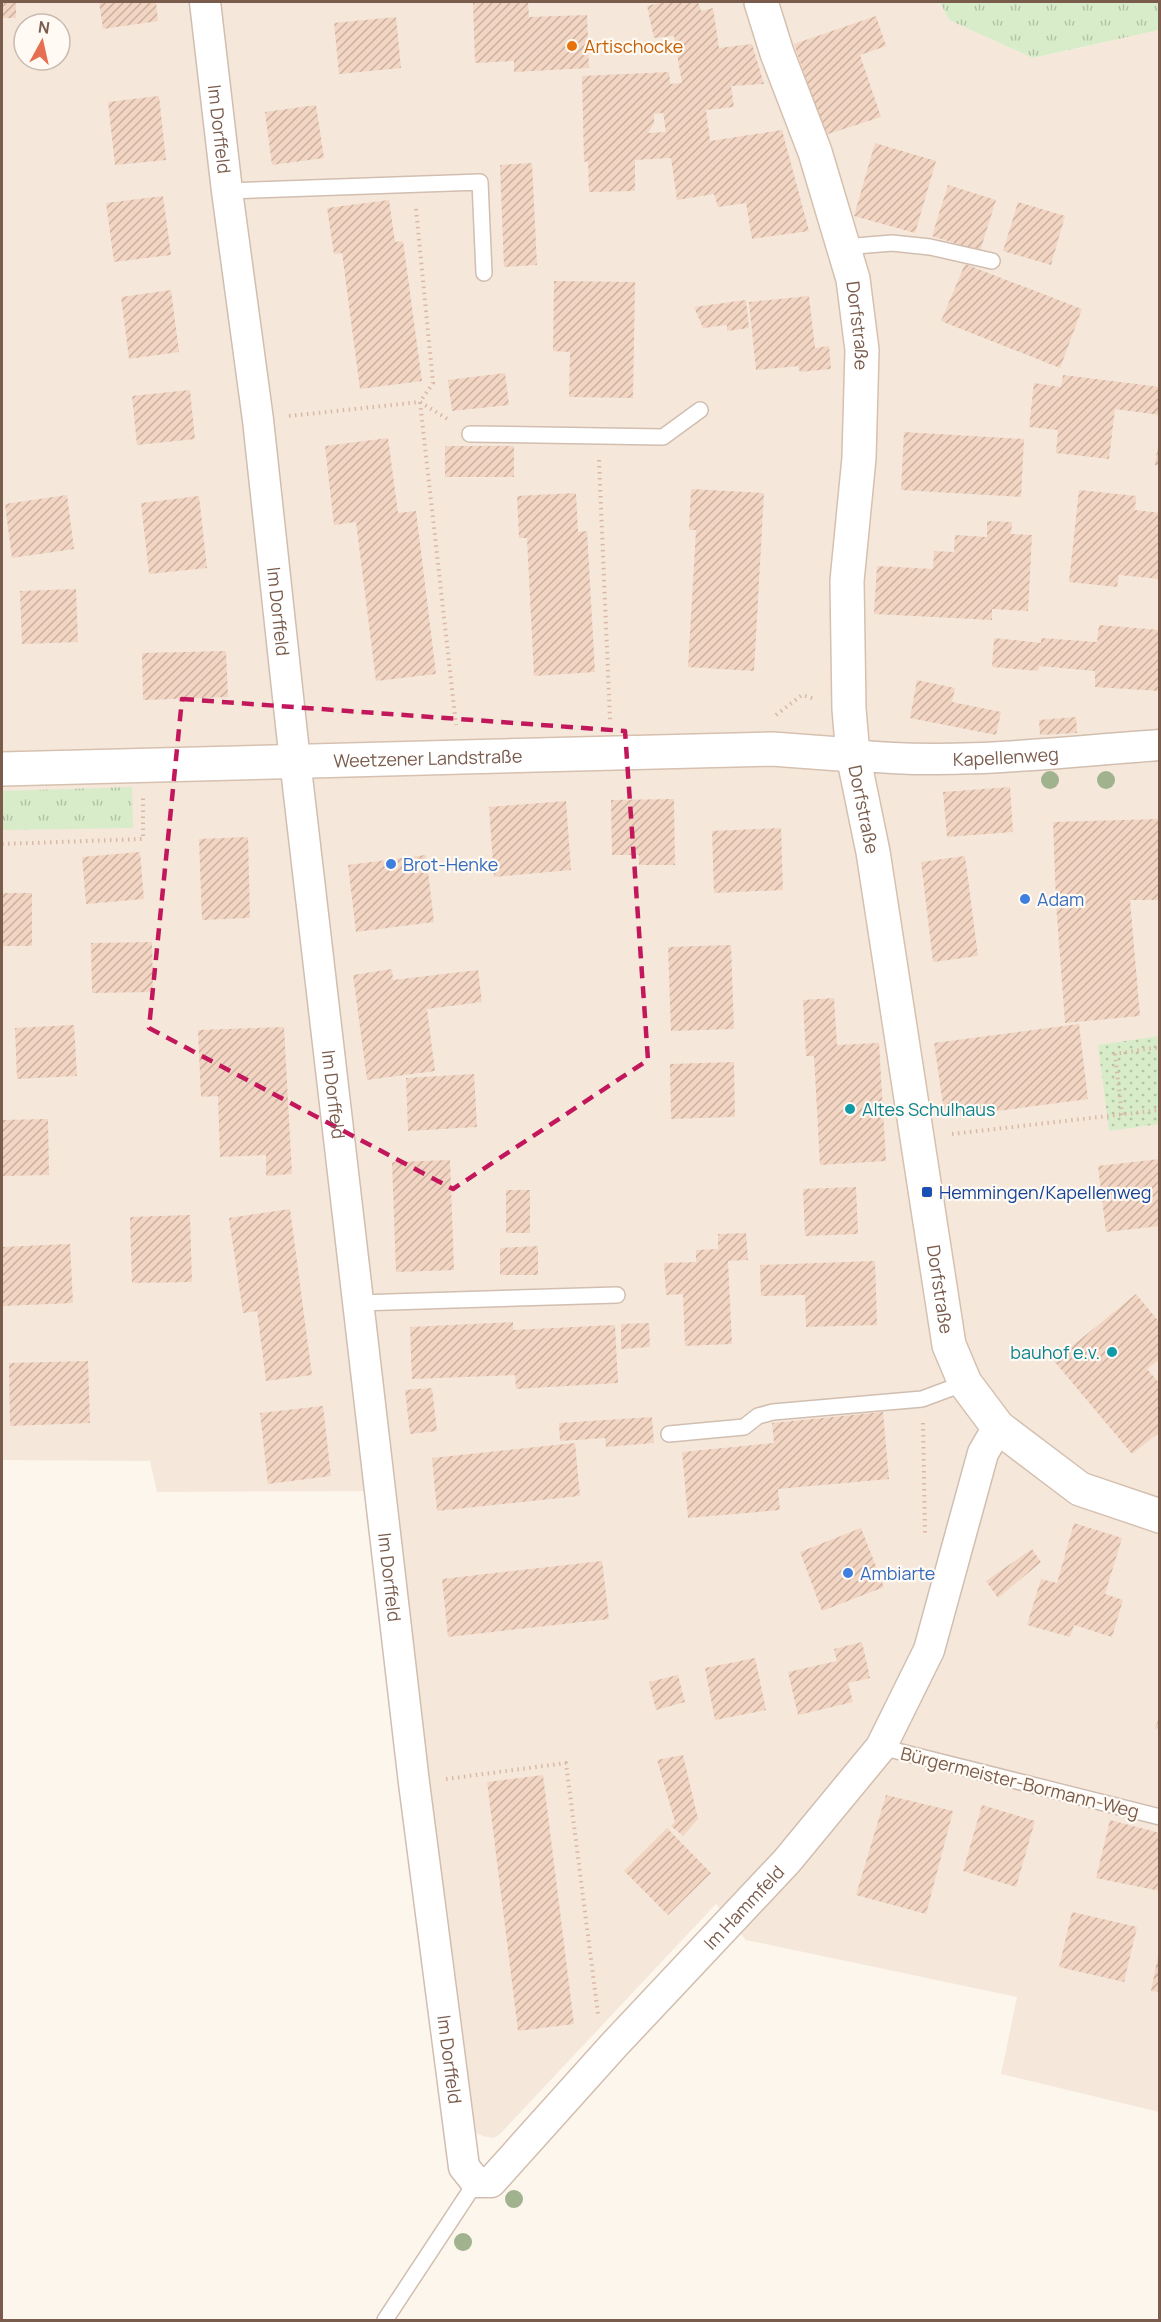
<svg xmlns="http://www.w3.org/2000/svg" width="1161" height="2322" font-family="Manrope,sans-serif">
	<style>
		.residential { fill: #f5e8da; fill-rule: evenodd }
		.grass { fill: url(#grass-tufts) }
		.park { fill: url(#park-dots) }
		.building { fill: url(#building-hatch); fill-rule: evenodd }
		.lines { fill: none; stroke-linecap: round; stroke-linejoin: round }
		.lane-casing { stroke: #d1beb0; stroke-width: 18 }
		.street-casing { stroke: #d1beb0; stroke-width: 33 }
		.secondary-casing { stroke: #d6c0b0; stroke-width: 36 }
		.path { stroke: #d9b8a5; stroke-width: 4; stroke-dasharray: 1.5 4.5; stroke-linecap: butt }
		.lane { stroke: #fff; stroke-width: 15 }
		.street { stroke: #fff; stroke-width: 30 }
		.secondary { stroke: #fff; stroke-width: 33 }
		.tree { fill: #a0b28e }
		.marked { fill: none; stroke: #c2185b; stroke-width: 4.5; stroke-dasharray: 12 8; stroke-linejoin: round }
		.food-dot { fill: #e8710a; stroke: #fffaf3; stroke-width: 2 }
		.shop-dot { fill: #3f7fe0; stroke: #fffaf3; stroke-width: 2 }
		.culture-dot { fill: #0f9aa8; stroke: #fffaf3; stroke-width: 2 }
		.transit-dot { fill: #1a4fb4; stroke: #fffaf3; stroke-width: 2 }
		.labels { text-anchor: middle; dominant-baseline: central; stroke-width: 4.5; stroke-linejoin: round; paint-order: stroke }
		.food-label { font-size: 18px; fill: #c56008; stroke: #fffaf3; text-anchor: start }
		.street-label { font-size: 18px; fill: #7a5c4d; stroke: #fffaf3 }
		.shop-label { font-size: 18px; fill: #366cbe; stroke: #fffaf3; text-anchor: start }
		.culture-label { font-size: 18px; fill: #0d838f; stroke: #fffaf3; text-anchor: start }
		.transit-label { font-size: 18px; fill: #164399; stroke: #fffaf3; text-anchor: start }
	</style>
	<defs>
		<pattern id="grass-tufts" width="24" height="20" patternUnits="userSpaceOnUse" patternTransform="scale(1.5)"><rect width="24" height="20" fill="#d8ecc9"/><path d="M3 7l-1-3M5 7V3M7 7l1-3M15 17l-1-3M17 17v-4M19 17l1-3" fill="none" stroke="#b4c2a5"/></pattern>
		<pattern id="park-dots" width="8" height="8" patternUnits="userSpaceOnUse" patternTransform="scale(1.5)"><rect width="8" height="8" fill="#d8ecc9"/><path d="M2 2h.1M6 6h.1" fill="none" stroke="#b4c2a5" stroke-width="1.8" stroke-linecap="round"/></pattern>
		<pattern id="building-hatch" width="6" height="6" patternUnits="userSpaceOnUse" patternTransform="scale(1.5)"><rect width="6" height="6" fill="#f3d5c3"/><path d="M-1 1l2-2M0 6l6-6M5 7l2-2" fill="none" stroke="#cab0a1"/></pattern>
	</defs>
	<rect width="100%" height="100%" fill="#fdf6ec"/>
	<!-- residential -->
	<path class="residential" d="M 2,2 L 940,2 L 949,20 L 1034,58 L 1159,30 L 1159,2112 L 1001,2074 L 1017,1997 L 746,1940 L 716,1904 L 499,2135 L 493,2138 L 483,2136 L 476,2133 L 430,1787 L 396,1491 L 157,1492 L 150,1461 L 2,1460 ZM 24,24 L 60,24 L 60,60 L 24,60 Z"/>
	<!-- grass -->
	<g class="grass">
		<polygon points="940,2 1159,2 1159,30 1033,58 949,20"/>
		<polygon points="132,787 133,828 2,830 2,791"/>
	</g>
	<!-- park -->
	<polygon class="park" points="1159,1036 1159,1124 1109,1131 1098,1045"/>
	<!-- building -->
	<g class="building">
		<rect x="2" y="2" width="14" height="16"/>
		<polygon points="99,2 156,2 158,21 103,29"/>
		<polygon points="473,2 528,2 529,17 587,15 589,68 514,72 514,61 475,63"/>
		<path d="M 664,2 L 698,2 L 701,11 L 713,8 L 719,48 L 752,44 L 764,84 L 731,86 L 734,107 L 706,110 L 710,141 L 782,130 L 809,231 L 752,239 L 746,203 L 718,207 L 714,194 L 677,200 L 671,158 L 635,160 L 635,191 L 589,192 L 588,161 L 584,162 L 582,76 L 669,72 L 670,84 L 682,83 L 674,36 L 654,38 L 647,6 ZM 663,113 L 666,132 L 648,133 L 654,123 L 654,114 Z"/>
		<polygon points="876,16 886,46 860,55 881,117 825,135 794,44"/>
		<polygon points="396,17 401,68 339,74 334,23"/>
		<polygon points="159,96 166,160 115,165 108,102"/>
		<polygon points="316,105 324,158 272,165 265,112"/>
		<polygon points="875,143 936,161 915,233 854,216"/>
		<polygon points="532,163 537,265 504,267 500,165"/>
		<polygon points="948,185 996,200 980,251 932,236"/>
		<polygon points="163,196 171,255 114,262 106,203"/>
		<polygon points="389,200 395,242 403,241 422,381 360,389 342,253 334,254 327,208"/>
		<polygon points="1018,202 1065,216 1051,265 1003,251"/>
		<polygon points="965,264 1082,309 1060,368 941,321"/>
		<polygon points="554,281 635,282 633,398 569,397 570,352 553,351"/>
		<polygon points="171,290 179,352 129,359 121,297"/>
		<polygon points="809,296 815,348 829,346 831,369 800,372 798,366 756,370 749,302"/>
		<polygon points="746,300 749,328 727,331 727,325 703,328 694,307"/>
		<polygon points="505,373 509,405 452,411 448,380"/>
		<polygon points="1063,375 1160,387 1160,415 1115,409 1109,459 1056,453 1058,430 1029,427 1034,383 1061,387"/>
		<polygon points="190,390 195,439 137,445 132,396"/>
		<polygon points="904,432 1024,439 1021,497 901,490"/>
		<polygon points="388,438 398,513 416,511 436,674 376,681 356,522 334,525 325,446"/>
		<polygon points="1158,445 1160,445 1160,466 1155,465"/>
		<rect x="445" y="446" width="69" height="31"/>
		<polygon points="691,489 764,493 754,671 688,667 696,530 689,530"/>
		<polygon points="1079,490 1136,496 1135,510 1160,513 1160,579 1119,575 1117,587 1069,582"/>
		<polygon points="576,493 578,532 587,531 595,672 534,676 527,538 519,538 517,496"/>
		<polygon points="67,495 74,549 12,558 5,504"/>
		<polygon points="199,496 207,568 149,574 141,503"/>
		<polygon points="987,521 1012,522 1011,534 1032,535 1028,611 992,609 992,620 874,614 877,566 933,569 934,551 954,552 955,535 987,537"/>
		<polygon points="76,589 78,642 22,644 20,591"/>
		<polygon points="1099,625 1160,630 1160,691 1095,687 1095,671 1039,666 1038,671 992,667 994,638 1041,643 1041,638 1097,642"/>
		<polygon points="226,651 228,697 143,700 142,653"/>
		<polygon points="917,680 955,688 952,702 1001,712 996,735 910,718"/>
		<polygon points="1076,717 1077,733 1040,735 1039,720"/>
		<polygon points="1010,787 1013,832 947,837 943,792"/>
		<polygon points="674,799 675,865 639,865 639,855 612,855 611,800"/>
		<polygon points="566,801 571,870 494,877 489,807"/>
		<polygon points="1160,819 1160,900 1130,900 1140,1016 1065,1023 1056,903 1053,822"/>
		<polygon points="781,828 783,890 714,893 712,831"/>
		<polygon points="248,837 250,918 202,920 199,839"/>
		<polygon points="140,852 144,899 86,904 82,857"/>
		<polygon points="426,855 434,922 356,932 348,865"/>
		<polygon points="965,856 978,956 933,962 921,862"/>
		<rect x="2" y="893" width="30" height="53"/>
		<polygon points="152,942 153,992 92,993 91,943"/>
		<polygon points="731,945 734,1029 671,1031 668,947"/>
		<polygon points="392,969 393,980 478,970 482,1002 427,1009 435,1071 367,1080 353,975"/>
		<polygon points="834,998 837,1045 879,1043 886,1161 820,1165 814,1056 806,1056 803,1000"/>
		<polygon points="1079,1024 1088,1099 945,1118 934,1043"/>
		<polygon points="74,1025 77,1076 17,1079 15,1028"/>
		<polygon points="284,1027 292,1174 266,1176 266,1155 220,1157 218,1096 201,1097 198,1030"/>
		<polygon points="734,1062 735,1117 671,1119 670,1064"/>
		<polygon points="474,1074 477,1127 408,1131 406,1078"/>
		<polygon points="48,1119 49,1175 2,1176 2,1120"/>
		<polygon points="1160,1159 1160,1226 1106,1232 1098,1166"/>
		<polygon points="450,1160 454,1270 396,1272 392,1162"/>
		<polygon points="856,1187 858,1234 805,1236 803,1189"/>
		<rect x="506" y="1190" width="24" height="43"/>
		<polygon points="290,1209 312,1375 266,1381 257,1311 243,1313 229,1218"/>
		<polygon points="190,1215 192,1282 132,1283 130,1217"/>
		<polygon points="746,1233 748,1260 728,1261 732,1344 685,1346 683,1294 666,1295 664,1263 696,1262 696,1250 718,1249 718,1234"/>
		<polygon points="70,1244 73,1303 2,1306 2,1247"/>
		<polygon points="538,1246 538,1275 500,1275 500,1248"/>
		<polygon points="875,1261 877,1325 806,1327 805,1295 761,1296 760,1265"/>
		<polygon points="1136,1294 1160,1323 1160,1359 1147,1369 1160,1384 1160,1432 1132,1454 1054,1361"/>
		<polygon points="513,1322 513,1330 615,1325 618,1383 516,1389 515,1375 412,1379 410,1327"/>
		<polygon points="649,1323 650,1347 621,1349 621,1324"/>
		<polygon points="88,1361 90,1423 10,1426 9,1363"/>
		<polygon points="432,1388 437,1431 410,1434 405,1390"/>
		<polygon points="323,1406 331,1476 268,1484 260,1413"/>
		<polygon points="883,1412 889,1479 778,1489 780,1510 688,1518 682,1452 774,1443 772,1423"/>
		<polygon points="652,1417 654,1443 606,1447 605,1438 560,1441 559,1423"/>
		<polygon points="575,1443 580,1496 437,1511 432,1458"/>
		<polygon points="1074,1523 1122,1538 1105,1594 1123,1600 1112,1637 1074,1625 1070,1637 1027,1625 1041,1579 1057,1583"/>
		<polygon points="861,1528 884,1587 822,1611 800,1552"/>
		<polygon points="1032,1549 1041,1562 998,1598 986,1581"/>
		<polygon points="602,1561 609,1619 448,1637 442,1579"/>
		<polygon points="862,1642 870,1678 848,1683 853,1702 798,1715 788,1672 837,1661 834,1649"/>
		<polygon points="755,1658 766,1710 715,1720 705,1668"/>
		<polygon points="678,1675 685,1702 656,1710 649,1682"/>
		<polygon points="1160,1715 1160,1730 1155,1728"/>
		<polygon points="683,1755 698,1819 683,1836 671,1826 675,1822 657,1760"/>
		<polygon points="543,1775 574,2024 518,2031 487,1782"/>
		<polygon points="886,1795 953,1811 926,1914 856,1895"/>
		<polygon points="982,1805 1035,1821 1016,1887 963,1871"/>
		<polygon points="1110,1820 1160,1833 1160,1891 1096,1878"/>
		<polygon points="667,1828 711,1873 668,1915 624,1871"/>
		<polygon points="1072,1912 1137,1927 1124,1982 1059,1967"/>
		<polygon points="1158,1956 1160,1956 1160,1992 1151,1991"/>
	</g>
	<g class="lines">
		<defs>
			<g id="lane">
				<polyline points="227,191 480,182 484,273"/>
				<polyline points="844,247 892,243 930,247 992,261"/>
				<polyline points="470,434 663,437 700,410"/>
				<polyline points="358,1303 617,1295"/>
				<polyline points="669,1434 744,1427 758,1416 773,1412 922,1399 965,1383"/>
				<polyline points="881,1747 1160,1817"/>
				<polyline points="385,2320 476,2182"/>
			</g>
			<g id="street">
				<path id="s1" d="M 205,2 L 227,191 L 258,420 L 292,734 L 414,1783 L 464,2167 L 476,2182 L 491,2182 L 614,2045 L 787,1861 L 881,1747 L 929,1650 L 983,1453 L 998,1427"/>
				<path id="s2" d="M 853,755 C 955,766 1058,752 1160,745"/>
			</g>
			<g id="secondary">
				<path id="s3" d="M 761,2 L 777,53 L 815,152 L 853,279 L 862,350 L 859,458 L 847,581 L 849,709 L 853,755 L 873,852 L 949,1345 L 965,1383 L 998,1427 L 1080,1489 L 1160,1516"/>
				<path id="s4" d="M 2,769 L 772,749 L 853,755"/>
			</g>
		</defs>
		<!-- lane casing -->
		<use href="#lane" class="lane-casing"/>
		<!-- street casing -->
		<use href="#street" class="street-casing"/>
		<!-- secondary casing -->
		<use href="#secondary" class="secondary-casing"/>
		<!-- path -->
		<g class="path">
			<polyline points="416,209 433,383 420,402 456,725"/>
			<polyline points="289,416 420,402 449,420"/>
			<polyline points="599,460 610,720"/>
			<polyline points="776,715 802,695 815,699"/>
			<polyline points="2,844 143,839 143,798"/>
			<polyline points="1122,1115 1115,1054 1160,1047"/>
			<polyline points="952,1134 1160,1110"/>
			<polyline points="923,1423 925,1533"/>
			<polyline points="446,1779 566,1763 598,2014"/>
		</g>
		<!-- lane -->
		<use href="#lane" class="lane"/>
		<!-- street -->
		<use href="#street" class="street"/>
		<!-- secondary -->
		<use href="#secondary" class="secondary"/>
	</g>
	<!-- trees -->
	<g class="tree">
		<circle cx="1050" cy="780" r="9"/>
		<circle cx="1106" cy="780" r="9"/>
		<circle cx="514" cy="2199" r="9"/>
		<circle cx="463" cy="2242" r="9"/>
	</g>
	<!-- marked area -->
	<path class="marked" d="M 182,699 L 625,731 L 648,1060 L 453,1189 L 149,1028 Z"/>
	<!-- markers -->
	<circle class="food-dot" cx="572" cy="46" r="6"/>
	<g class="shop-dot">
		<circle cx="391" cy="864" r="6"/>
		<circle cx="1025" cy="899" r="6"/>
		<circle cx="848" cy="1573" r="6"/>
	</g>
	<g class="culture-dot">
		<circle cx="850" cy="1109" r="6"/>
		<circle cx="1112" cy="1352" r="6"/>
	</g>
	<rect class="transit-dot" x="921" y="1186" width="12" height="12" rx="3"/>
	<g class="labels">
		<!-- food labels -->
		<g class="food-label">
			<text x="584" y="46">Artischocke</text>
		</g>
		<!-- street labels -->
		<g class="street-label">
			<text stroke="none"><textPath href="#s1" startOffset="128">Im Dorffeld</textPath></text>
			<text stroke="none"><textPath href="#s3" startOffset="339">Dorfstraße</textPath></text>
			<text stroke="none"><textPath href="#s1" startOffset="614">Im Dorffeld</textPath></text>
			<text stroke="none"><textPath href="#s2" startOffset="153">Kapellenweg</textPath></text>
			<text stroke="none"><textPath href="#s4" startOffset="426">Weetzener Landstraße</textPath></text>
			<text stroke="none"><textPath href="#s3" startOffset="825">Dorfstraße</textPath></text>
			<text stroke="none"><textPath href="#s1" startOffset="1100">Im Dorffeld</textPath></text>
			<text stroke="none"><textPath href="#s3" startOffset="1311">Dorfstraße</textPath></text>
			<text stroke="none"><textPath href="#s1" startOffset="1586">Im Dorffeld</textPath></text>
			<text transform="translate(1020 1782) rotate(14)">Bürgermeister-Bormann-Weg</text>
			<text stroke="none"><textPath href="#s1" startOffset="2588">Im Hammfeld</textPath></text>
			<text stroke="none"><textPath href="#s1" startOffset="2072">Im Dorffeld</textPath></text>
		</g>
		<!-- shop labels -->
		<g class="shop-label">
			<text x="403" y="864">Brot-Henke</text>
			<text x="1037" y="899">Adam</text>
			<text x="860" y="1573">Ambiarte</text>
		</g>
		<!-- culture labels -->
		<g class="culture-label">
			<text x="862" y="1109">Altes Schulhaus</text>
			<text x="1100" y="1352" text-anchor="end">bauhof e.v.</text>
		</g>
		<!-- transit labels -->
		<g class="transit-label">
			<text x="939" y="1192">Hemmingen/Kapellenweg</text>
		</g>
	</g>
	<!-- border -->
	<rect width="1161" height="2322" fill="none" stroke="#7a5c4d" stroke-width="6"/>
	<!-- north arrow -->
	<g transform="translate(42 42) rotate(8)"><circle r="28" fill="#fffaf3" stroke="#cabbb1" stroke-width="1.5"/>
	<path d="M0-4.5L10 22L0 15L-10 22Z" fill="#e76f51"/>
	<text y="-9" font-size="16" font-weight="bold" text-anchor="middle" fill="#7a5c4d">N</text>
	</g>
</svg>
